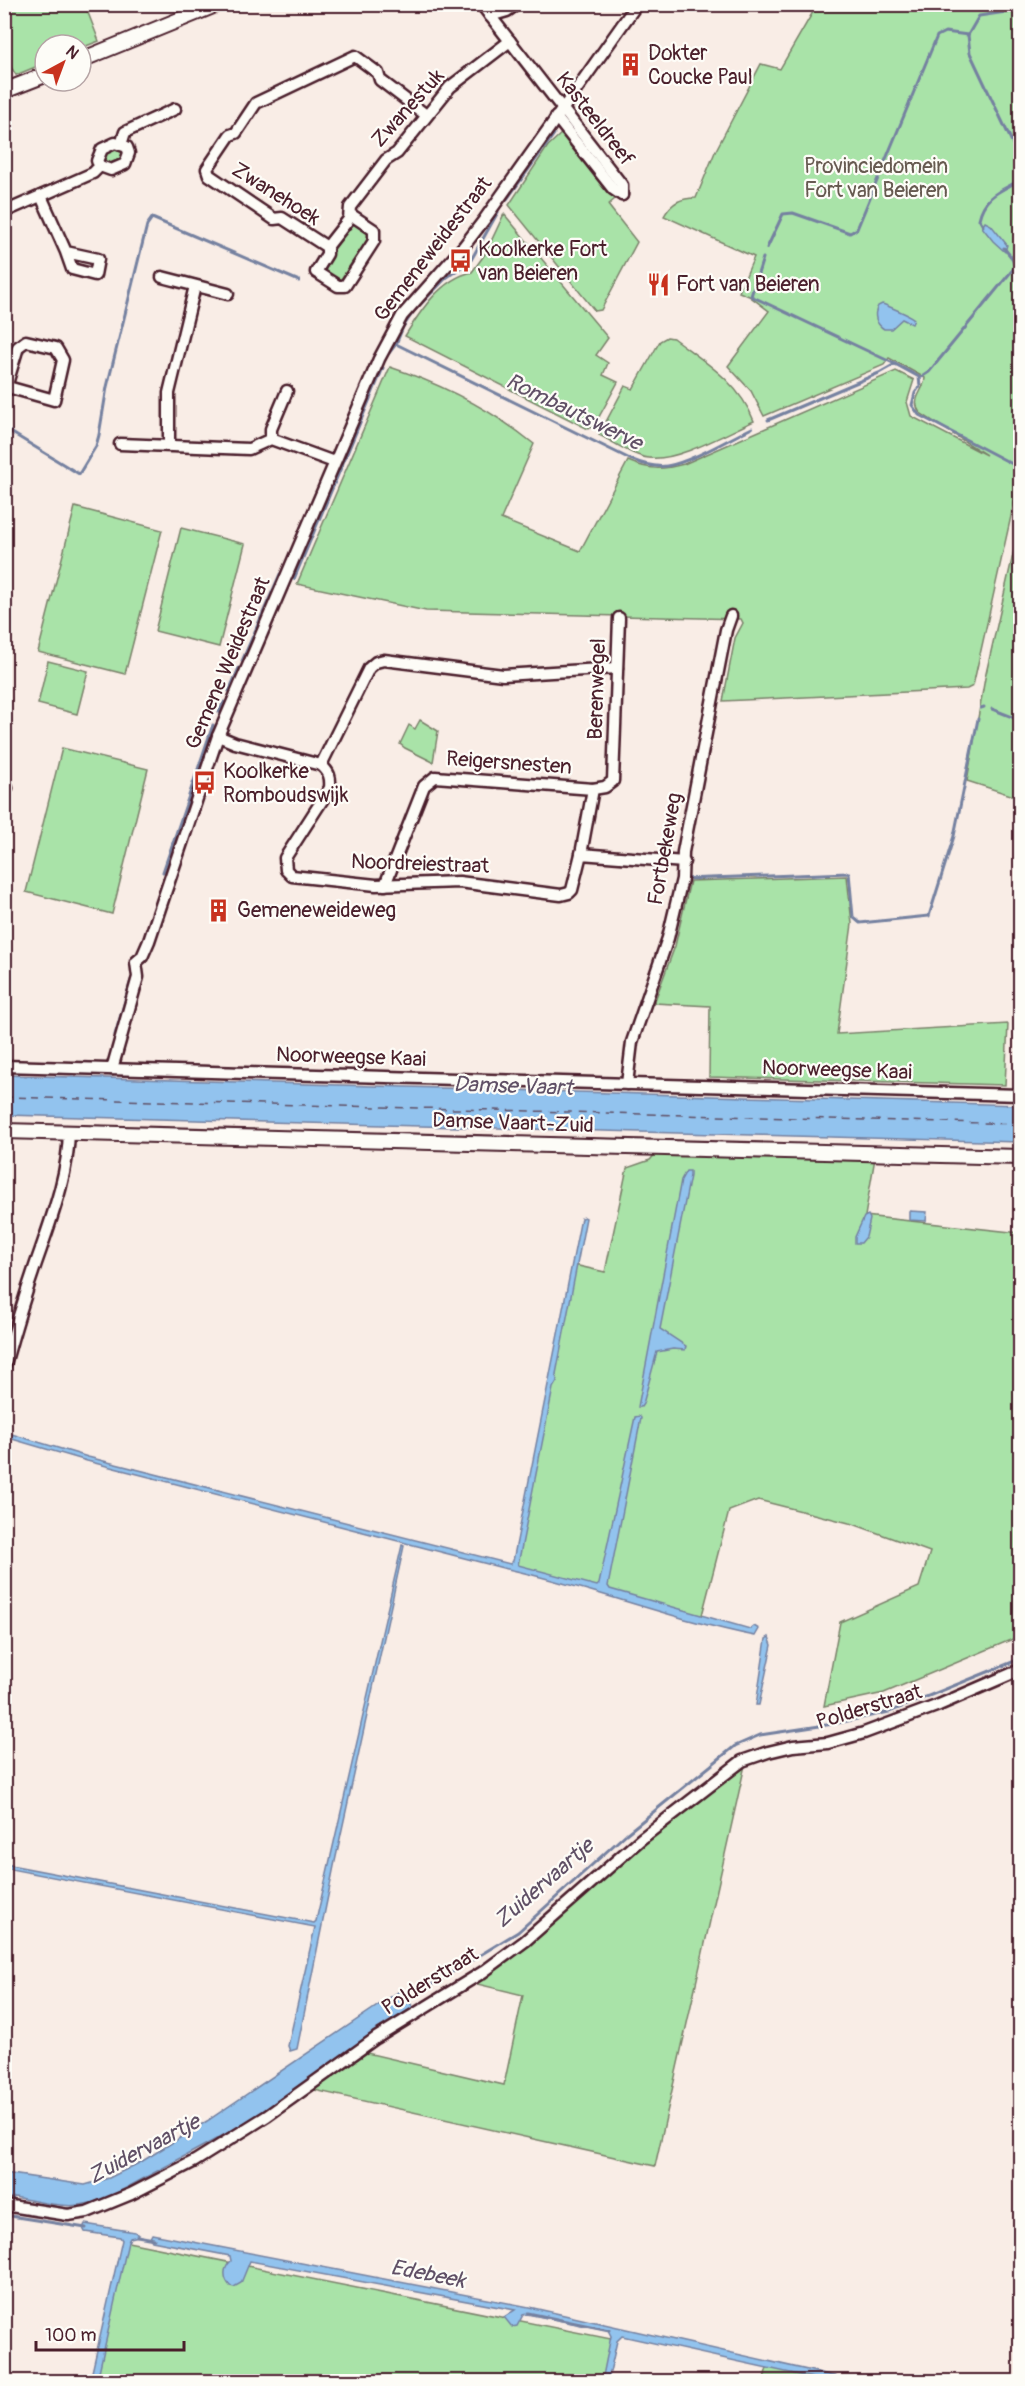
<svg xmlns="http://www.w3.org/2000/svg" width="1025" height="2386" font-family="Pangolin,sans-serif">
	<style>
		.green { fill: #a9e3a8; stroke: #7a816a; stroke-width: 1.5 }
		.water { fill: #92c3ee; stroke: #7581a0; stroke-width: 1.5 }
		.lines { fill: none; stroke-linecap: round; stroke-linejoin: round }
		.stream { stroke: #7581a0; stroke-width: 3 }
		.ferry { stroke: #605066; stroke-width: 1.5; stroke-dasharray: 8 6; stroke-linecap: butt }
		.street-casing { stroke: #4a1f2b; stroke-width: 15 }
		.secondary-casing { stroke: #4a1f2b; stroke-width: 18 }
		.street { stroke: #fdfcf7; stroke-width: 10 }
		.secondary { stroke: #fdfcf7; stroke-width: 14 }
		.labels { text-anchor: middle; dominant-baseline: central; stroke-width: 4.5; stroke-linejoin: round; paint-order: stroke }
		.poi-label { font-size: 21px; fill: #4a1f2b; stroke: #fdfcf7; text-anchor: start }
		.street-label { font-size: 21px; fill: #4a1f2b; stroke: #fdfcf7 }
		.park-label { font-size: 21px; fill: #665a50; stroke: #fdfcf7 }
		.water-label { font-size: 22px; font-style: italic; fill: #605066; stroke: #fdfcf7 }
	</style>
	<rect width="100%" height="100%" fill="#f9ede6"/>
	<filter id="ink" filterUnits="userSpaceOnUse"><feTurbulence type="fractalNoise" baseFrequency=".0167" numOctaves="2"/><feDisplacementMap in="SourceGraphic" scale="12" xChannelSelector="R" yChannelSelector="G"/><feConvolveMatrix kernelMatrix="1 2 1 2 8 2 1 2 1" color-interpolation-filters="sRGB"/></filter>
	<g filter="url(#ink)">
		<!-- green -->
		<g class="green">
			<path d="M 969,4 L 972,11 L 1020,10 L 1020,476 L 973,686 L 967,689 L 723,701 L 735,638 L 743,623 L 741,619 L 426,611 L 297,584 L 390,367 C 441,384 492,410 534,444 L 501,519 L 580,551 L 628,461 C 649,470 662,470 684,464 L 896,371 L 914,380 L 907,402 L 911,416 L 986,455 L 920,413 C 910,398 924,392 925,378 L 889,358 L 884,365 L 764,416 L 751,391 L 728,366 L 769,311 L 749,296 L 739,292 L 754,257 L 664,216 C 672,202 681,198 696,198 L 715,152 L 761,64 L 780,69 L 817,5 Z"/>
			<polygon points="4,5 85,5 99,41 81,48 81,45 45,45 45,63 16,75 5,58"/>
			<polygon points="563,132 615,199 608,205 637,242 601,310 595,311 509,205 548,146"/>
			<polygon points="116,147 125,153 122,161 111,166 103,163 105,153"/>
			<path d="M 504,214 L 608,338 L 596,355 L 608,363 L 603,375 L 618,382 L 594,426 L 588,429 L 405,336 C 421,310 441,279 472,272 L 485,254 Z"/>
			<polygon points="356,222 369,232 369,237 341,279 335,280 322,270 322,266 352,224"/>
			<path d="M 667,337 L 673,338 C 705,362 739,382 754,421 C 727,433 677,462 649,458 C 632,456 614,442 599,435 L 625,386 L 633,389 L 660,341 Z"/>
			<polygon points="75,507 162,530 125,674 38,652"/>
			<polygon points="1020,524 1020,798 967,781 985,678"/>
			<polygon points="181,528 245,544 219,647 155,631"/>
			<polygon points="48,661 88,671 77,714 38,704"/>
			<polygon points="420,720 438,731 433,762 405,748 400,744 409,725 415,729"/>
			<polygon points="62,748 148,769 112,914 26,892"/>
			<polygon points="847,876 852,924 837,1034 1008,1024 1005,1085 709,1077 710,1006 654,1003 675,946 690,881"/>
			<polygon points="658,1151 875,1158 865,1216 1020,1233 1020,1636 884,1693 824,1706 840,1622 919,1587 930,1552 853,1524 758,1500 729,1511 701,1619 515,1566 574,1265 605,1272 627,1168 650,1160"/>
			<polygon points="745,1765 655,2166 314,2090 367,2053 504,2085 523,1995 473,1983 509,1959 538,1937 636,1849"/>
			<polygon points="123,2241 616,2340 606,2381 91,2382"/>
			<polygon points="768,2364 852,2382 763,2382"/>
		</g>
		<!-- water -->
		<g class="water">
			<polygon points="985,222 991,225 1007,245 1005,252 993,241 982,227"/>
			<path d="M 882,304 C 886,305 912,316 914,319 L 912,324 L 902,319 L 891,329 L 884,329 C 876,324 873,315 878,306 Z"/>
			<polygon points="5,1075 1020,1105 1020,1142 5,1115"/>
			<polygon points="686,1171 690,1171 690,1176 660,1329 686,1346 685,1350 673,1349 657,1352 643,1404 641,1407 638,1407 681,1180"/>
			<polygon points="909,1211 927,1212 926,1221 909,1220"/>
			<polygon points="868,1215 870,1219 866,1237 861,1243 855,1243 855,1237 864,1217"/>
			<path d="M 584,1217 L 586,1218 L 556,1374 L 557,1381 L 553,1388 L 518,1565 L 597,1586 L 599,1584 L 635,1417 L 640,1416 L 641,1418 L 608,1586 L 610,1589 L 750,1629 L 754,1626 L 759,1629 L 755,1636 C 670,1619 588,1586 503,1568 L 87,1461 L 5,1437 L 5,1432 L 88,1457 L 510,1564 L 513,1561 L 581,1218 Z"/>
			<polygon points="402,1545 404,1546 334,1866 297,2049 290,2051 288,2046 315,1927 5,1868 5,1864 314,1923 316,1921"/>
			<polygon points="769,1637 772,1645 759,1705 756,1705 766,1639"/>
			<path d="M 401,1990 L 413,2007 L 253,2119 L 115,2194 C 75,2213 56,2205 14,2197 L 13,2199 L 5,2195 L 4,2173 L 85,2185 L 109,2178 L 141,2162 L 207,2121 Z"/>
			<polygon points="85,2224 135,2232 139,2236 130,2238 128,2242 97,2381 90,2381 122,2240 120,2237 85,2232 83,2228"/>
			<path d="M 152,2234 L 529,2307 L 856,2381 L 827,2381 L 622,2336 L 617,2341 L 608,2381 L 602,2381 L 611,2336 L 608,2330 L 527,2314 L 523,2315 L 517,2326 L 512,2327 L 504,2317 L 515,2310 L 250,2261 L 241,2283 L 234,2287 L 230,2286 C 223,2278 223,2268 231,2261 L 230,2256 L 152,2241 L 150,2238 Z"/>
		</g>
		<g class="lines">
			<!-- stream -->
			<g class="stream">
				<polyline points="968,35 970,53 1020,159"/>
				<polyline points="507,199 554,134"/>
				<path d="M 983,226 L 979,219 C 984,195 1001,191 1020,180"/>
				<polyline points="767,248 783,214 793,213 850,233 857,229 937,36 945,32 968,35 979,16 1020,10"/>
				<polyline points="763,258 751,296 895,364"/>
				<polyline points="396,344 403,327 414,311 446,278 471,260 498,212"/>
				<path d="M 389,353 L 396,344 L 630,459 C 642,464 654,468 667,466 C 691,462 729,439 752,428"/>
				<polyline points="920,378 929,372 1015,267 1012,258 1004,248"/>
				<polyline points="768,420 879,373 895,364 919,377 920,386 915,393 912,405 919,415 1020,468"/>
				<polyline points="4,428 79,474 96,446 99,435 107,387 147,225 152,218 299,281"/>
				<polyline points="294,579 383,368"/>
				<polyline points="242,661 280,574"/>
				<polyline points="229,691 239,668"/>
				<polyline points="981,708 984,707"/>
				<polyline points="992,709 1020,720"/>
				<polyline points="219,712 224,702"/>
				<polyline points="163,872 213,725"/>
				<polyline points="683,879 849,873 853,917 860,923 929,916 954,836 978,719"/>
				<polyline points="115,1035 131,980"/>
				<polyline points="405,2001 518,1932 626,1834 735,1746 760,1735 833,1724 889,1712 1020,1659"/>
				<polyline points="4,2215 86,2228"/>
				<polyline points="137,2236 154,2239"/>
				<polyline points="528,2313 609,2330"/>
			</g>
			<!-- ferry -->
			<polyline class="ferry" points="4,1097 1020,1124"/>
			<defs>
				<g id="street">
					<polyline points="481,4 622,185 622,195"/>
					<polyline points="490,16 507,11 517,4"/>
					<polyline points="556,117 613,189 622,195"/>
					<polyline points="100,166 97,161 102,149 115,143 121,145"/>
					<polyline points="41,196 66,252 98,259 95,275 72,269 66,252"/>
					<polyline points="4,212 93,173 100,166 111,170 125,164 129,153 127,147 121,145 125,132 175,109"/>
					<polyline points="350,214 374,230 374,241 345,286 338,286 316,272 327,254 327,247 349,219 350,207 386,160 397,153 450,87 510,41"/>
					<polyline points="327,247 282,218 274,219 209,175 207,169 230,135 236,133 256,103 355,56 378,73 380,80 426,115"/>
					<polyline points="162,277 228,294"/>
					<polyline points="4,386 54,400 63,360 56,348 26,341 18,347 6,387"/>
					<polyline points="271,439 271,429 287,391"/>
					<polyline points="120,444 249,449 271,439 334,462"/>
					<polyline points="169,445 169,393 195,286"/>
					<path d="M 218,736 L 235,743 L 321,765 C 329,772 331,777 330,788 L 285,858 L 286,870 L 292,876 L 376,885 L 459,882 L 561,895 L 569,893 L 572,890 L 581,854 L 684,862"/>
					<polyline points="321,765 369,668 376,662 384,660 503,675 617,668"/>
					<polyline points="4,788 7,788"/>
					<polyline points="581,854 593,789 605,787 613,781 619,618"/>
					<polyline points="385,885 424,786 435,777 593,789"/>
					<polyline points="4,1066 1020,1095"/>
					<polyline points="112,1069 138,977 136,962 142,957 149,941 218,736 379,359 402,316 464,246 484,220 637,4"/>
					<polyline points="627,1084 632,1042 668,938 682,879 683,852 726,630 731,616"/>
					<path d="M 4,1368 C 15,1328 27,1288 41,1249 C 54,1211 68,1173 69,1132"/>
					<polyline points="4,2205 68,2215 87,2212 131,2194 195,2161 267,2116 376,2038 483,1972 525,1941 641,1839 742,1761 768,1752 793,1746 828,1743 864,1733 939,1705 1020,1670"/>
				</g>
				<g id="secondary">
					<polyline points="81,60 218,4"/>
					<polyline points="4,91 45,75"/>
					<polyline points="4,1131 1020,1157"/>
				</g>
			</defs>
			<!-- street casing -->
			<use href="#street" class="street-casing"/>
			<!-- secondary casing -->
			<use href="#secondary" class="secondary-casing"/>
			<!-- street -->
			<use href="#street" class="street"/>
			<!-- secondary -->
			<use href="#secondary" class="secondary"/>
		</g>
	</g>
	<!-- icons -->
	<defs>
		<symbol id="building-bare" viewBox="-9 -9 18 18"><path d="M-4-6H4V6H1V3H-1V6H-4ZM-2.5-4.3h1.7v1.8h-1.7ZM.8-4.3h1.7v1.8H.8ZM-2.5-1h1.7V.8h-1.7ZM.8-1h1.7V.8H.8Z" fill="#c8321e" stroke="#fdfcf7" stroke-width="2.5" paint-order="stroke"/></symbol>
		<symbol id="bus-bare" viewBox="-9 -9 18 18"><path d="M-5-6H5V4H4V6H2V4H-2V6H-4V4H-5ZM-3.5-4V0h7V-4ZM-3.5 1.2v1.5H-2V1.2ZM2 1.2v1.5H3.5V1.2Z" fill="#c8321e" stroke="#fdfcf7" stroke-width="2.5" paint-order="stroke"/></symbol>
		<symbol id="restaurant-bare" viewBox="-9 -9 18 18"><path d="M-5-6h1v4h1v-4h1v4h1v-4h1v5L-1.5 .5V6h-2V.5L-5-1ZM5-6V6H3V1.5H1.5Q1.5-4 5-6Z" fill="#c8321e" stroke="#fdfcf7" stroke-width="2.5" paint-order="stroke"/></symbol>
	</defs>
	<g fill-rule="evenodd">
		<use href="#building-bare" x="614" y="48" width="33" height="33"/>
		<use href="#bus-bare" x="444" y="244" width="33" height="33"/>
		<use href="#restaurant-bare" x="642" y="268" width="33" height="33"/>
		<use href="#bus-bare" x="188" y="766" width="33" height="33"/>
		<use href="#building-bare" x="202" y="894" width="33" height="33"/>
	</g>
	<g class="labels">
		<!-- poi labels -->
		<g class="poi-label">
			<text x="648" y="53">Dokter<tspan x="648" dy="24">Coucke Paul</tspan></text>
			<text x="478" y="249">Koolkerke Fort<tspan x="478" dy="24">van Beieren</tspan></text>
			<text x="676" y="284">Fort van Beieren</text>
			<text x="223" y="771">Koolkerke<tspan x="223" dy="24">Romboudswijk</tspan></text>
			<text x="237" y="910">Gemeneweideweg</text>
		</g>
		<!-- street labels -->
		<g class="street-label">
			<text transform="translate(408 108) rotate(-48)">Zwanestuk</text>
			<text transform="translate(595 119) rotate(52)">Kasteeldreef</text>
			<text transform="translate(276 194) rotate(32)">Zwanehoek</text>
			<text transform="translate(433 249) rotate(-52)">Gemeneweidestraat</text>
			<text transform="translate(228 663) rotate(-67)">Gemene Weidestraat</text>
			<text transform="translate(597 689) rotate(-88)">Berenwegel</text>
			<text transform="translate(509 763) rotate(4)">Reigersnesten</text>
			<text transform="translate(665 849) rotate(-80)">Fortbekeweg</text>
			<text transform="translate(420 864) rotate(2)">Noordreiestraat</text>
			<text transform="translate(351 1057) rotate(2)">Noorweegse Kaai</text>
			<text transform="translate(837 1070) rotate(2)">Noorweegse Kaai</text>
			<text transform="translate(513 1123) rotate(2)">Damse Vaart-Zuid</text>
			<text transform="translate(869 1707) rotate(-17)">Polderstraat</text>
			<text transform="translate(430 1981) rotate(-32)">Polderstraat</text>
		</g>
		<!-- park labels -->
		<g class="park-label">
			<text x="876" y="166">Provinciedomein<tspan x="876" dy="24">Fort van Beieren</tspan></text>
		</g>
		<!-- water labels -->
		<g class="water-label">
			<text transform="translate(574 412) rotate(26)">Rombautswerve</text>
			<text transform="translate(513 1086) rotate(2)">Damse Vaart</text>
			<text transform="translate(544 1883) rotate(-41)">Zuidervaartje</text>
			<text transform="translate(144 2149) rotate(-28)">Zuidervaartje</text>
			<text transform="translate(428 2274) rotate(11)">Edebeek</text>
		</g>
	</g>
	<!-- margin -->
	<rect width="1025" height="2386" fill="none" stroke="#fdfcf7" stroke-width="24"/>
	<rect x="12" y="12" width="1001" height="2362" fill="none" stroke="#4a1f2b" stroke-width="2" filter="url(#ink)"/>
	<!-- north arrow -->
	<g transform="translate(63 63) rotate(41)"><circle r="28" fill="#fdfcf7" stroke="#b5a4a5" stroke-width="1.5"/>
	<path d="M0-4.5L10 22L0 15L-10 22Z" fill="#c8321e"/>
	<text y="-9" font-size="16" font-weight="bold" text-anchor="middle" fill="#4a1f2b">N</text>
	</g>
	<!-- scale -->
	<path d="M36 2341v9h148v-9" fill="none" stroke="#4a1f2b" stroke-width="3"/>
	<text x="45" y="2341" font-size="18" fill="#4a1f2b" stroke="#fdfcf7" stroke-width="4.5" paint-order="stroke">100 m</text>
</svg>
